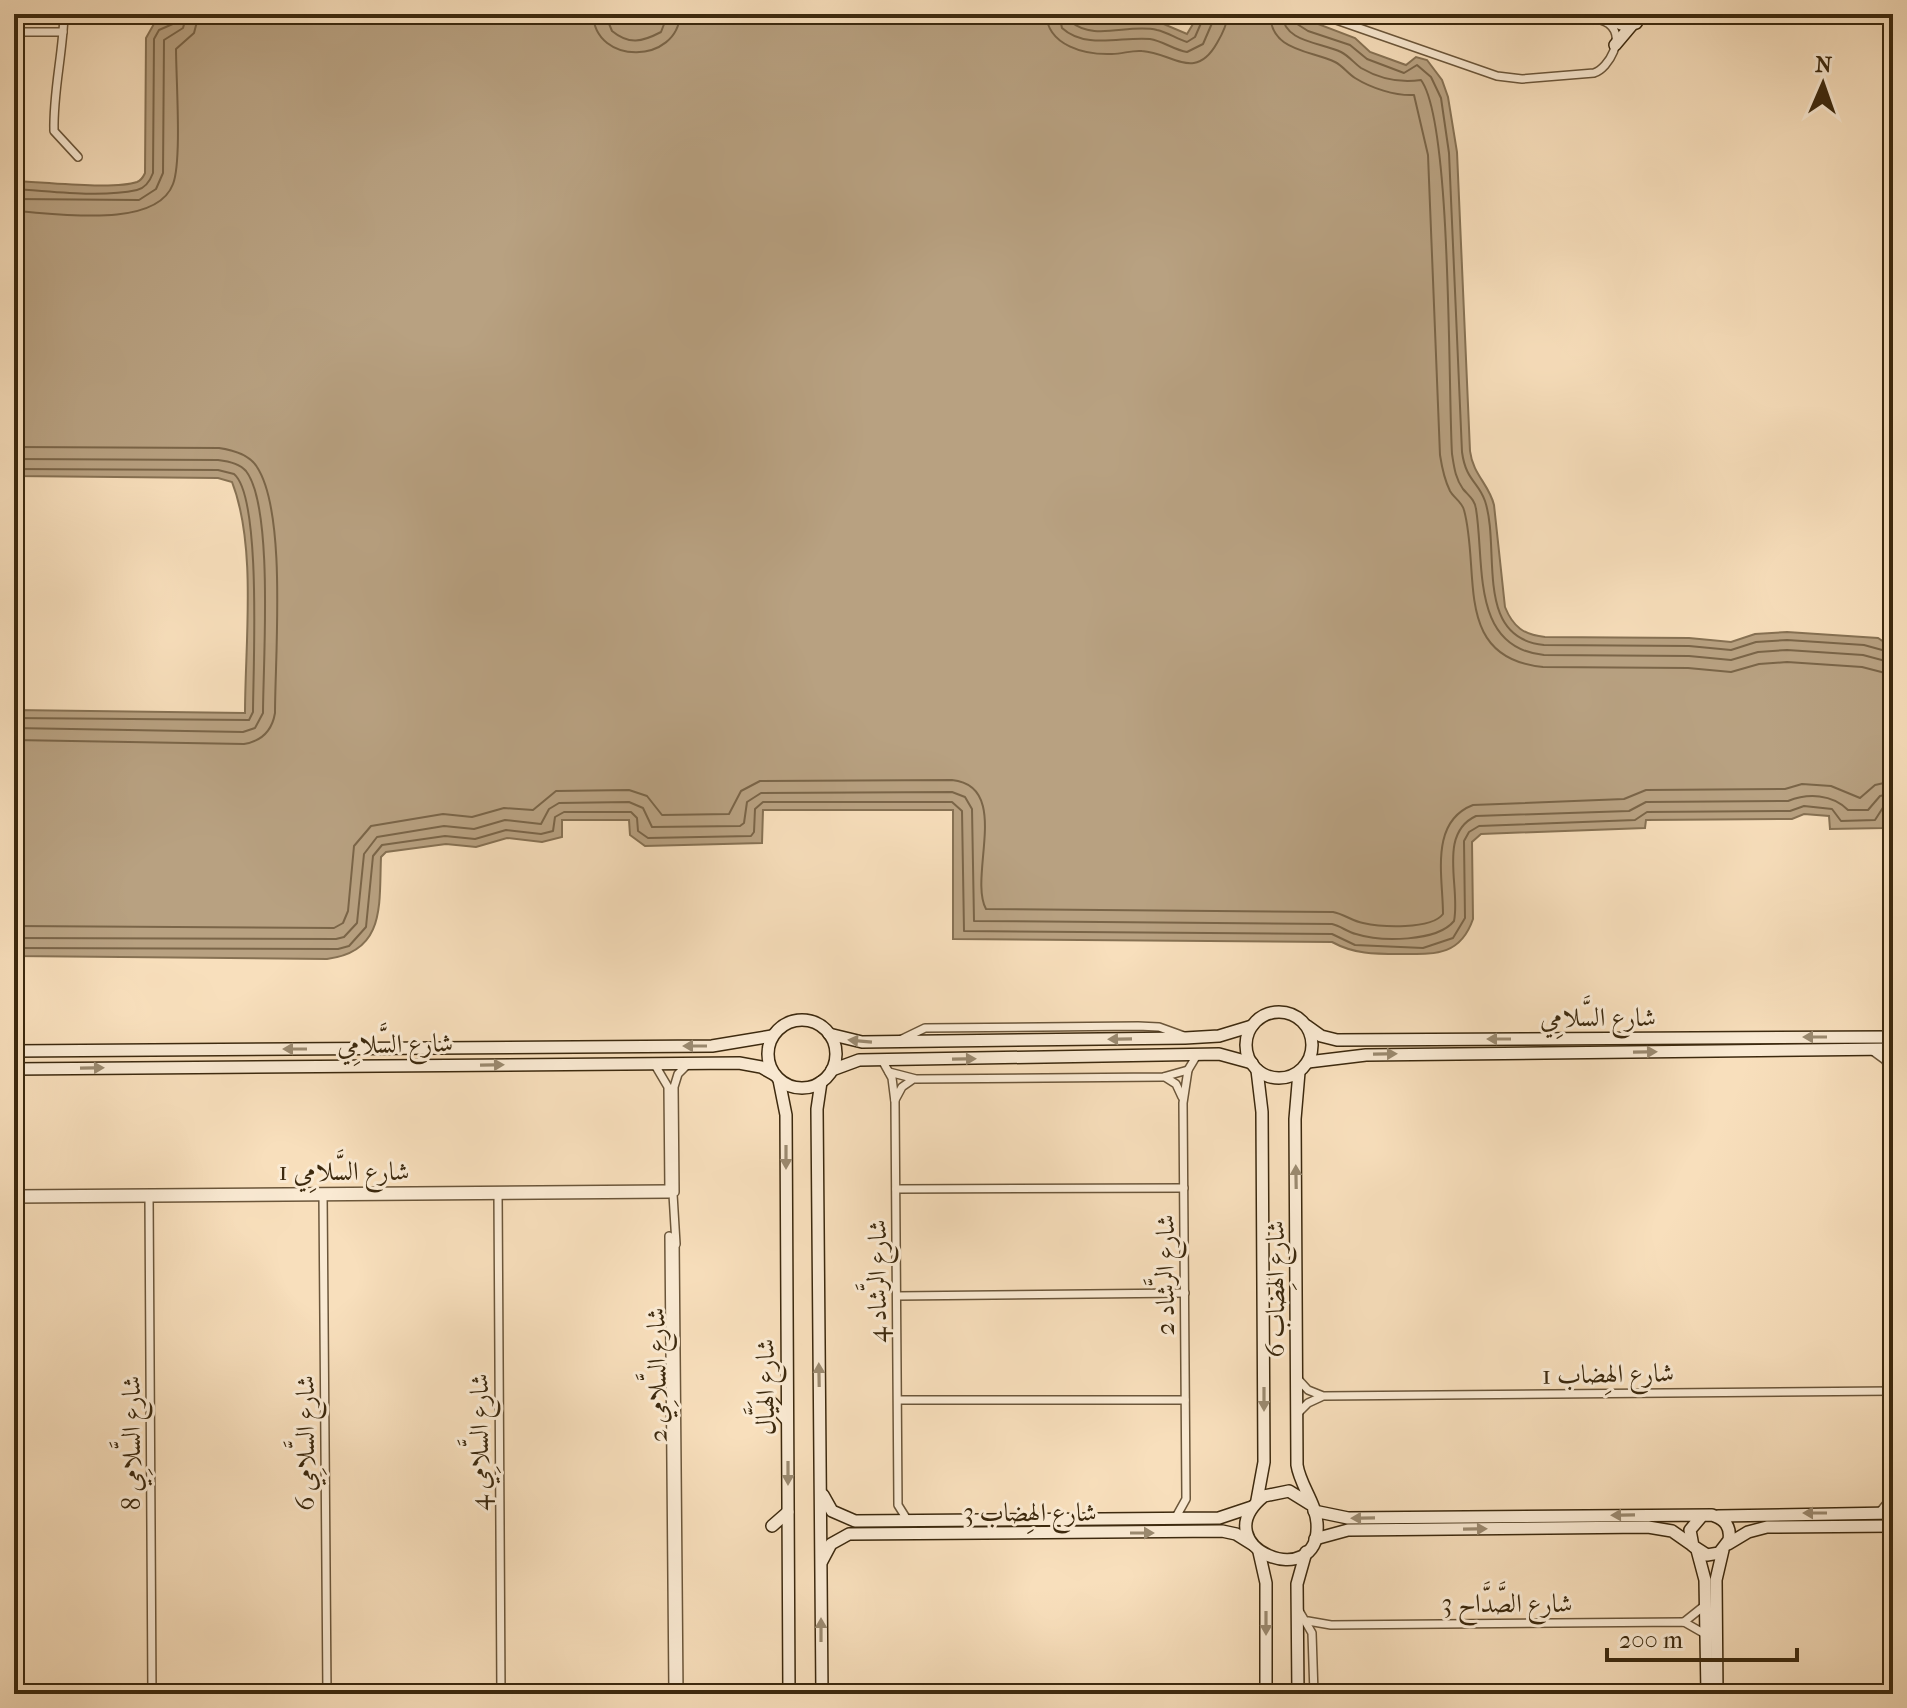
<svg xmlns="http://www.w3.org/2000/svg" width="1907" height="1708" font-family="'IM FELL French Canon',Amiri,serif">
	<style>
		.water { fill: #b8a181; stroke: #867153; stroke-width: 2 }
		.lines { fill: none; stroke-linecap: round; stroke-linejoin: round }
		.shore { stroke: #7a6548; stroke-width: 2 }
		.street-casing { stroke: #6b563a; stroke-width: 10 }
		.secondary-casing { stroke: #3c290e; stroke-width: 14 }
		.street { stroke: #faead3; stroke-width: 7 }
		.secondary { stroke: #faead3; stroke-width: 11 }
		.oneway { fill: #9b8a70 }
		.labels { text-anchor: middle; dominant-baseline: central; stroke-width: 6; stroke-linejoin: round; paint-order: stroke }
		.street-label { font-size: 26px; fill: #3c290e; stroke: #faead3 }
	</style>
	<rect width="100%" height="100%" fill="#f8dfbc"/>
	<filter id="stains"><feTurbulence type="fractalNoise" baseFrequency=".0025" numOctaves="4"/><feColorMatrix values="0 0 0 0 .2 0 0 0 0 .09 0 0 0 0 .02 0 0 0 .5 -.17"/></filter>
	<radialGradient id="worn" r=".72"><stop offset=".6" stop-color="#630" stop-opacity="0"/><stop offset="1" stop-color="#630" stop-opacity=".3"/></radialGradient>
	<!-- water -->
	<path class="water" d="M 183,14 L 621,14 L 631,23 L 660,14 L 805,14 L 808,17 L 1050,14 L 1110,24 L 1123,19 L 1159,22 L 1187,34 L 1199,14 L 1292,14 L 1355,38 L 1370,52 L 1406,65 L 1416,57 L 1427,60 L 1442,80 L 1448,97 L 1457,152 L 1470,451 C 1473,475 1489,484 1494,505 L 1505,607 C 1513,627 1524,635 1545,637 L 1689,638 L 1731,642 L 1755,634 L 1787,632 L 1878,638 L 1893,648 L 1893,801 L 1885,828 L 1830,829 L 1829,816 L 1804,814 L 1792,819 L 1646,820 L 1645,828 L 1481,834 L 1472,842 L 1473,919 C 1460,957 1433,954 1400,954 C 1374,954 1354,954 1332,942 L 953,939 L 953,810 L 763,810 L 762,843 L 645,846 L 630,835 L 629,820 L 562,820 L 562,837 L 542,842 L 507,838 L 476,847 L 446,844 L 386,852 L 381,857 C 379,904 386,952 327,959 L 14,956 L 14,710 L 245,713 C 245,644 257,546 232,482 L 218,478 L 14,476 L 14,181 C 42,182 114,190 137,182 C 142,180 143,177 145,173 L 146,38 L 155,22 Z"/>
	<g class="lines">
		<!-- shore -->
		<g class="shore">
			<path d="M 593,14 C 595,66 678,64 680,14"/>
			<path d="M 605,14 L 612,31 C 629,45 642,42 661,32 L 668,14"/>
			<path d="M 1046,14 C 1048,46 1085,55 1112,54 C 1123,54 1131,50 1142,51 C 1173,53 1195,82 1217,43 C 1223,33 1227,25 1228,14"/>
			<path d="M 1059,14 L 1062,28 C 1086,50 1123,36 1150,39 C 1163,41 1174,50 1187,52 L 1203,44 L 1216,14"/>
			<path d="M 1069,14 L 1070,21 C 1094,42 1129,23 1157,30 C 1167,32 1177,39 1187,42 L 1195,37 L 1205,14"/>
			<path d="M 1270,14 C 1271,51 1309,50 1335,62 C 1343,66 1347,73 1355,78 C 1371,88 1395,96 1414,95 L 1428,155 L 1440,455 C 1442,468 1444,479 1450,491 C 1454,498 1462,502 1464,510 C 1481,572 1452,658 1543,667 L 1688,668 L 1731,672 L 1759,664 L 1787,662 L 1862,667 L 1893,675"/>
			<path d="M 1282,14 C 1284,43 1321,42 1341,52 C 1349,56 1354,63 1361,68 C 1380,79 1401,83 1421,80 C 1452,122 1448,386 1452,454 C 1454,466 1455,478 1463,489 C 1469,496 1475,500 1476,509 C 1485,563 1470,648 1544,655 L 1689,656 L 1731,660 L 1758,652 L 1787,650 L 1863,655 L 1893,663"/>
			<path d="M 1292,14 L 1294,22 L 1308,31 L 1350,45 L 1367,59 L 1404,73 L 1417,65 L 1431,77 L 1441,98 L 1449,153 L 1462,452 C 1466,481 1478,481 1485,501 C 1501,549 1473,638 1544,645 L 1689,646 L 1731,650 L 1756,642 L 1787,640 L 1864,645 L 1893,653"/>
			<path d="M 14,189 C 52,191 99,198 137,190 C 146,188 150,181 153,173 L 154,39 L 159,30 L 175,23 L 177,14"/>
			<polyline points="14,199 139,200 156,189 163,173 164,40 183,28 187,14"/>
			<path d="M 14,211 C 55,213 156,230 173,184 C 182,161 176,78 176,49 L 194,33 L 199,14"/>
			<path d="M 14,447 L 219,448 C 233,450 249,454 257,467 C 287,513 275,655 275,713 C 272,731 262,741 244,744 L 14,740"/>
			<path d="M 14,459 L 218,460 C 227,461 240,464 246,471 C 274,507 263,664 263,713 L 255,728 L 243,732 L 14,728"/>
			<path d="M 14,469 L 218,470 L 234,474 C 262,497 253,671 253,712 L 249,720 L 14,718"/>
			<path d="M 14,926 L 334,928 L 343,923 L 348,911 L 354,846 L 371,826 L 443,814 L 472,817 L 504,808 L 533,810 L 556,791 L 629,790 L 647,796 L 662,815 L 729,814 L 741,791 L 760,781 L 952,780 C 1012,786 968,876 986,909 L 1333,912 C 1344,914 1352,921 1363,923 C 1381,927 1431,930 1443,914 C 1443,877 1429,822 1473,805 L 1624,799 L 1646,790 L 1785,789 L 1802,784 L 1831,786 L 1860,798 L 1875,785 L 1893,781"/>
			<path d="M 14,938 L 336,939 L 344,937 L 357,923 L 364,854 L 377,837 L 444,826 L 474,829 L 505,820 L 541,824 L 549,809 L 559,803 L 629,802 L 643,808 L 652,827 L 740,826 L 744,823 L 747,802 L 761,793 L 952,792 L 965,797 L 972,809 L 974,921 L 1332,924 C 1341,926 1347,932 1356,934 C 1381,942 1437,942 1454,921 C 1461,888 1437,834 1476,816 L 1629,811 L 1646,802 L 1788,801 C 1808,793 1832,794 1848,810 L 1868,810 L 1880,796 L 1893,793"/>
			<polyline points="14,948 338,949 349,946 366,927 373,856 382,845 445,836 475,839 506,830 541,834 553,831 555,817 564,812 631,812 637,818 638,831 648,838 751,836 754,832 755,809 763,802 952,802 962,811 964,931 1332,934 1355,945 1423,948 1453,938 1465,918 1464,841 1469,832 1479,826 1635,820 1647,812 1790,811 1804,806 1832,809 1841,821 1875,820 1884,806 1893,803"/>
		</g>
		<defs>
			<g id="street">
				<path d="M 64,14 C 63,54 53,91 54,131 L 78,157"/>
				<path d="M 1319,14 L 1497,76 L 1522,79 L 1594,73 C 1609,68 1626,37 1609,24 C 1602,19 1591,17 1583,14"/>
				<polyline points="14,32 63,32"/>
				<polyline points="898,1041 925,1028 1138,1026 1159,1027 1184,1036"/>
				<polyline points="1874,1052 1885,1060 1893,1073"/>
				<polyline points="882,1060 892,1078 895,1102 898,1505 908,1521"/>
				<polyline points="655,1065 668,1087 669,1192"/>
				<polyline points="889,1072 916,1079 1163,1077 1188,1070"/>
				<polyline points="1165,1077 1176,1084 1182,1097"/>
				<polyline points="895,1100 902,1087 912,1080"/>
				<polyline points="896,1189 1184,1188"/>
				<polyline points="498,1192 501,1694"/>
				<polyline points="675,1192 674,1087 678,1074 687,1065"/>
				<polyline points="14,1194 669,1189 673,1194 676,1244"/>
				<polyline points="323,1194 327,1694"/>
				<polyline points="149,1196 152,1694"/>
				<polyline points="14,1199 669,1194 674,1191"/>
				<polyline points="669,1236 673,1694"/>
				<polyline points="675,1240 679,1694"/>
				<polyline points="897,1296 1185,1293"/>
				<polyline points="1298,1379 1308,1390 1323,1396 1893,1391"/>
				<polyline points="898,1400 1185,1400"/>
				<polyline points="1296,1415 1308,1403 1321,1397"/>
				<polyline points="1879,1513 1893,1496"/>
				<polyline points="1176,1517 1186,1499 1183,1103 1188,1070 1197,1055"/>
				<polyline points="1298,1609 1312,1633 1314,1694"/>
				<polyline points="1308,1621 1331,1625 1684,1622 1705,1634"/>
				<polyline points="1684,1622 1704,1606"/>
			</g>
			<g id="secondary">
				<polyline points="1612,14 1616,22 1626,26 1636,23 1642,14"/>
				<polyline points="1593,17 1605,14"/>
				<polyline points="1615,45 1631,26"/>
				<circle cx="1279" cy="1045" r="33"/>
				<circle cx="802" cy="1054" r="34"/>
				<polyline points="1307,1026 1321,1036 1337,1040 1893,1037"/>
				<polyline points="829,1034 862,1042 1185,1038 1219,1036 1252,1026"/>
				<polyline points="14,1051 712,1046 772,1036"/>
				<polyline points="1308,1062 1366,1055 1893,1049"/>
				<polyline points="14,1069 739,1063 761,1067 775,1075"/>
				<polyline points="832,1070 859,1060 1219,1054 1252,1063"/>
				<polyline points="1257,1070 1262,1112 1264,1462 1257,1500"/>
				<path d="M 1299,1072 L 1295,1119 L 1297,1465 C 1300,1485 1316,1503 1317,1523 C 1322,1595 1201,1547 1264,1496 L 1289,1491 L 1310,1504"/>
				<polyline points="779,1080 786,1115 789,1694"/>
				<polyline points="821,1082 817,1109 822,1694"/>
				<polyline points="772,1403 787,1420"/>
				<polyline points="823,1495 832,1511 855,1521 1219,1518 1252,1507"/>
				<path d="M 1314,1511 L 1348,1518 L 1712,1515 C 1725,1519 1731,1527 1729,1540 L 1719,1553 L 1707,1555 L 1693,1546 L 1690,1530 L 1701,1517"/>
				<polyline points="1718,1516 1893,1513"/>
				<polyline points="772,1526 788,1512"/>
				<polyline points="1315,1539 1348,1530 1648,1527 1672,1531 1692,1545"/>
				<polyline points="1728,1544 1748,1532 1767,1527 1893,1526"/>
				<polyline points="1697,1550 1705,1580 1707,1694"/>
				<polyline points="1259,1552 1266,1583 1266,1694"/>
				<polyline points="822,1561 831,1544 849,1534 1222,1531 1236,1534 1252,1544"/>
				<polyline points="1298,1694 1297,1584 1306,1552"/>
				<polyline points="1717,1694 1716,1580 1723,1550"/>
			</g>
		</defs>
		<!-- street casing -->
		<use href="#street" class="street-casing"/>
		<!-- secondary casing -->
		<use href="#secondary" class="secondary-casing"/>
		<!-- street -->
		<use href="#street" class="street"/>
		<!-- secondary -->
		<use href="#secondary" class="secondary"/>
	</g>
	<!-- one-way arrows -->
	<defs><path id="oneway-solid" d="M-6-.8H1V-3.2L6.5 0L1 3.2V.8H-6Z" transform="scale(2)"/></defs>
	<g class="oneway">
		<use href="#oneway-solid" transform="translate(1815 1037) rotate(180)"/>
		<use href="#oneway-solid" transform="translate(1120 1039) rotate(179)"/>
		<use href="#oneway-solid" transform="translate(1499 1039) rotate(180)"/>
		<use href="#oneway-solid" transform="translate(860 1041) rotate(-175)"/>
		<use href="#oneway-solid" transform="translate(695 1046) rotate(180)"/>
		<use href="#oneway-solid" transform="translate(295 1049) rotate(180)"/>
		<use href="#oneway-solid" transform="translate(1645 1052) rotate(-1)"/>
		<use href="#oneway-solid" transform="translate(1385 1054) rotate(-1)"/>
		<use href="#oneway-solid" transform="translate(964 1059) rotate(-1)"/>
		<use href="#oneway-solid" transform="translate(492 1065) rotate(-1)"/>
		<use href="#oneway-solid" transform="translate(92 1068) rotate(-1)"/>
		<use href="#oneway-solid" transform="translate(786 1157) rotate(90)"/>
		<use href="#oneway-solid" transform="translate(1296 1177) rotate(-91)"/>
		<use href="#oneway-solid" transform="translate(819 1375) rotate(-91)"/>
		<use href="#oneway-solid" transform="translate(1264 1399) rotate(90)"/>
		<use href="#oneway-solid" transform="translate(788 1473) rotate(90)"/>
		<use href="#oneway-solid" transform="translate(1815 1513) rotate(180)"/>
		<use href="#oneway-solid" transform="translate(1623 1515) rotate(179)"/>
		<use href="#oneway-solid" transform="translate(1363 1518) rotate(179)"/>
		<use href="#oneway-solid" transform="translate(1475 1529) rotate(-1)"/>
		<use href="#oneway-solid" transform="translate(1142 1533)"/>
		<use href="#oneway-solid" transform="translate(1266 1623) rotate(90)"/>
		<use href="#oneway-solid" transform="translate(821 1630) rotate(-90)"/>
	</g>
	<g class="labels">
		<!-- street labels -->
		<g class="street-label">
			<text x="1598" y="1017">شارع السَّلامِي</text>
			<text transform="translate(395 1044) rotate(-1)">شارع السَّلامِي</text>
			<text x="344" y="1171">شارع السَّلامِي 1</text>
			<text transform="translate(1165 1275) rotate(-90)">شارع الرَّشاد 2</text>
			<text transform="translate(877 1281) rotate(-90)">شارع الرَّشاد 4</text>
			<text transform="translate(1275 1289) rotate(-90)">شارع الهِضاب 6</text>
			<text transform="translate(1608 1374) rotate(-1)">شارع الهِضاب 1</text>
			<text transform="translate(657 1375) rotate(-91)">شارع السَّلامِي 2</text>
			<text transform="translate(765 1387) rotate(-90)">شارع الهَيَّال</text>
			<text transform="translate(479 1442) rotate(-90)">شارع السَّلامِي 4</text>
			<text transform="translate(131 1443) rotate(-90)">شارع السَّلامِي 8</text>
			<text transform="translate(305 1443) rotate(-90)">شارع السَّلامِي 6</text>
			<text x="1030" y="1512">شارع الهِضاب 3</text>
			<text x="1507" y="1603">شارع الصَّدَّاح 3</text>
		</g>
	</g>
	<!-- margin -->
	<rect width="1907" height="1708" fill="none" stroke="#f8dfbc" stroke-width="48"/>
	<rect x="16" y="16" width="1875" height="1676" fill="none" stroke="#3c290e" stroke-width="4"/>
	<rect x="24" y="24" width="1859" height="1660" fill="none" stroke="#3c290e" stroke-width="2"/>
	<!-- north arrow -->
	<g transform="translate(1823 84) rotate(2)" stroke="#faead3" stroke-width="6" paint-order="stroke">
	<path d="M0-6L14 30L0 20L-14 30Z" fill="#3c290e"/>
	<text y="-12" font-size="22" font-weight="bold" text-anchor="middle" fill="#3c290e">N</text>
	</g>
	<!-- scale -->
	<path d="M1607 1648v12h190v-12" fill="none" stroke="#3c290e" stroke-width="4"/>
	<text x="1619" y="1648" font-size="24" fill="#3c290e" stroke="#faead3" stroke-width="6" paint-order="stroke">200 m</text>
	<rect width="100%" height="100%" filter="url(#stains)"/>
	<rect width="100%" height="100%" fill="url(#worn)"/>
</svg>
